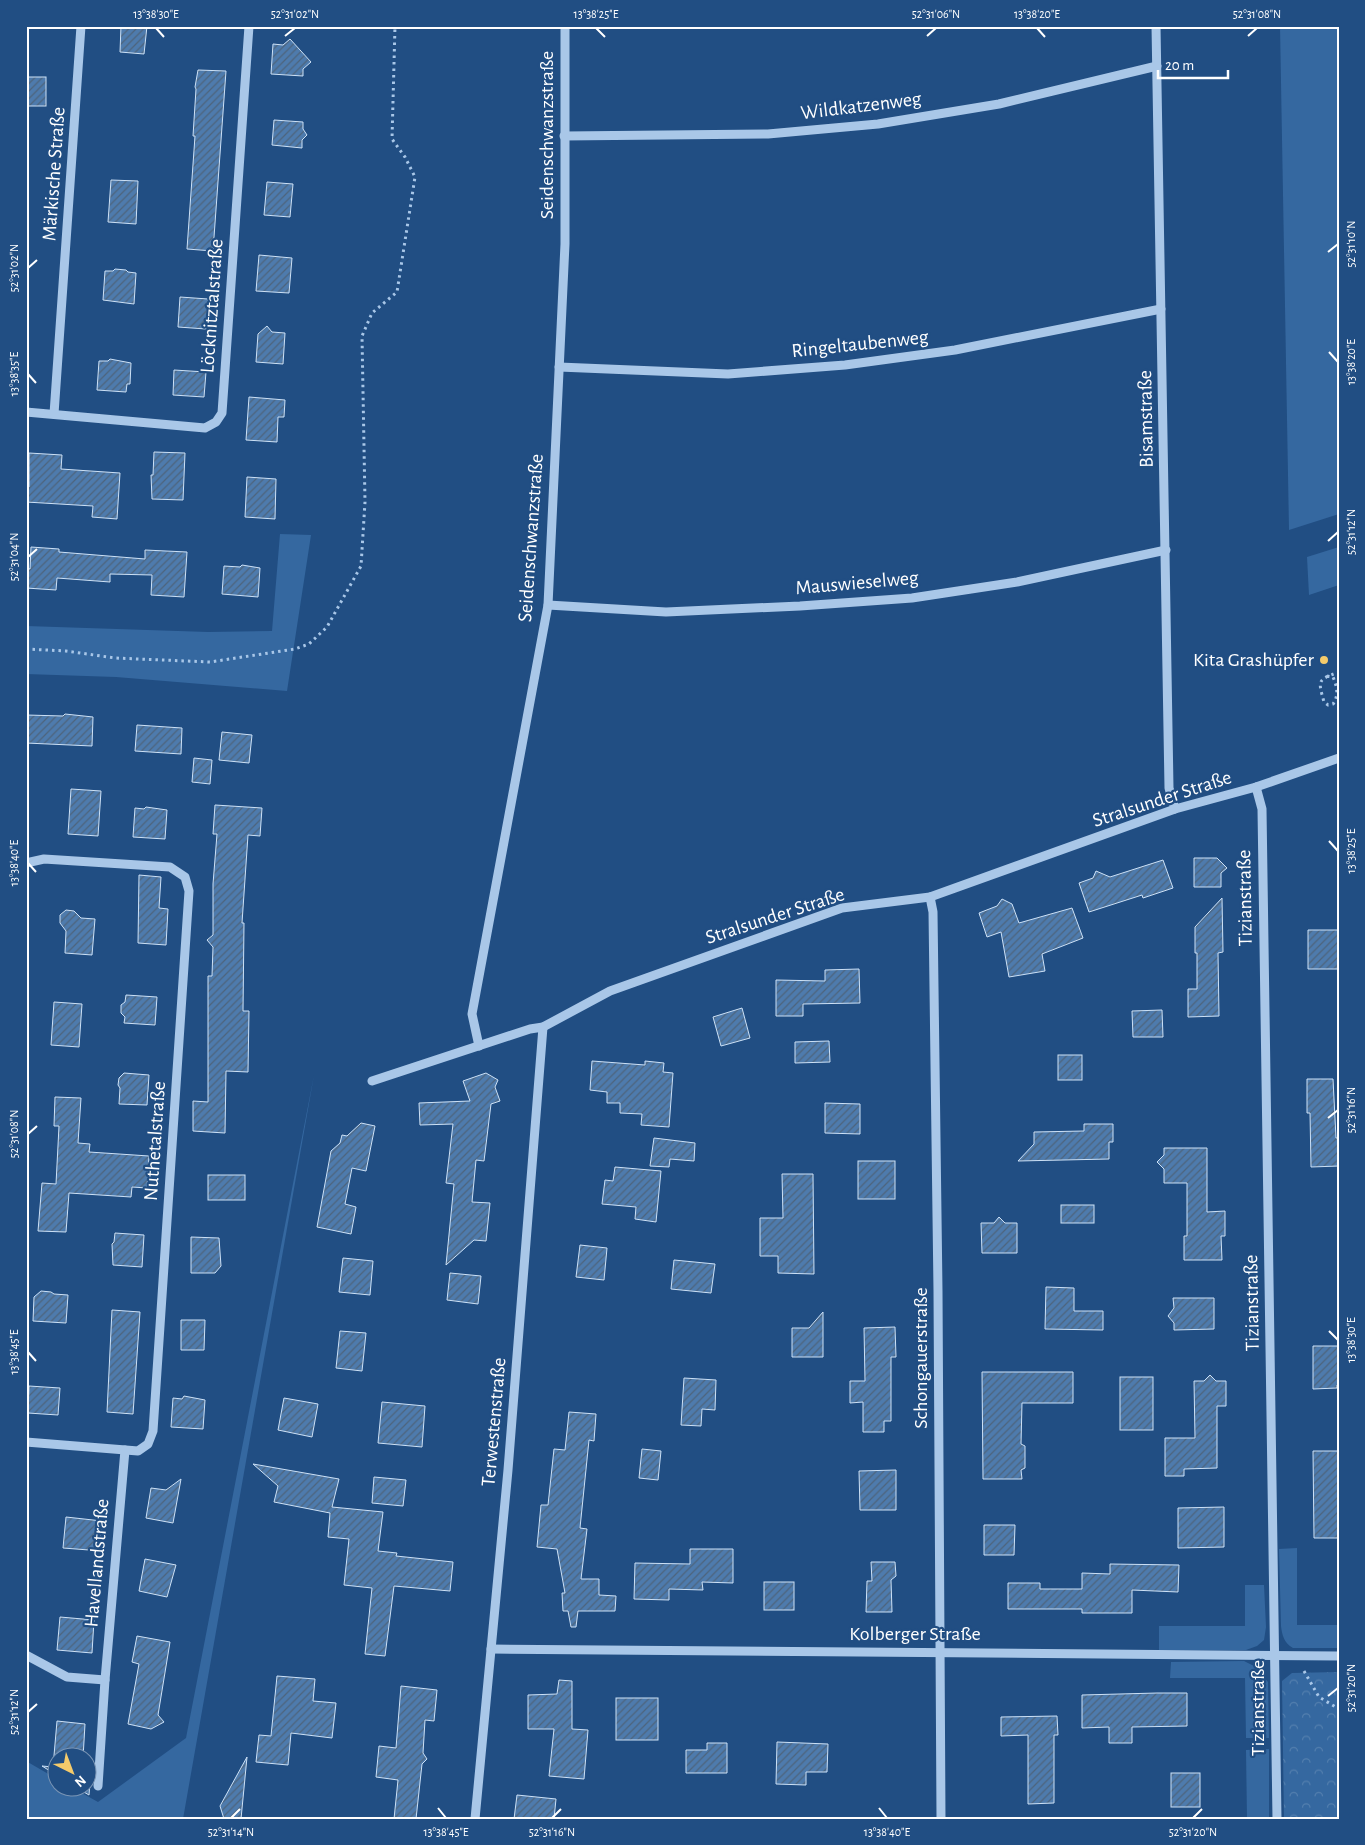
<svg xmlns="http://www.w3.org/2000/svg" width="1365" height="1845" font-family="'Alegreya Sans',sans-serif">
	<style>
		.green { fill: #3568a0 }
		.park { fill: url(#park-crowns) }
		.building { fill: url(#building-hatch); stroke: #cde1f6 }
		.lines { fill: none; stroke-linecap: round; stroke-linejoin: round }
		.path { stroke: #a9c7e8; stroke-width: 3; stroke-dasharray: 2.5 4; stroke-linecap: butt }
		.minor { stroke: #a9c7e8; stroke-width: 9 }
		.ticks { fill: none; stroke: #fff; stroke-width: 2 }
		.poi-dot { fill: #f5cb6b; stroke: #214e83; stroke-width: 2 }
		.labels { text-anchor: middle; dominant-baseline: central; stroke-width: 4.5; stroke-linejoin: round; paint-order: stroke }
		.street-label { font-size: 20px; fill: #fff; stroke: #214e83 }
		.poi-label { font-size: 20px; fill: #fff; stroke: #214e83; text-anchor: end }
		.neatline { fill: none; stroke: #fff; stroke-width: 2 }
		.ticks-label { font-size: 12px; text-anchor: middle; fill: #fff }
	</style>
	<defs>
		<pattern id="park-crowns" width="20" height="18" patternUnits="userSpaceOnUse" patternTransform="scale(1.25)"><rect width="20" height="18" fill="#3568a0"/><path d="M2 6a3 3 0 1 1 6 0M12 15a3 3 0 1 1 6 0" fill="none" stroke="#537fae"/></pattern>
		<pattern id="building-hatch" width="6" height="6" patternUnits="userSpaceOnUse" patternTransform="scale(1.25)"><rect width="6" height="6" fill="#4e7bad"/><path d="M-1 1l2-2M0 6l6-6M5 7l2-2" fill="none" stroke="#4d647c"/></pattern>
	</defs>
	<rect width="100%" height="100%" fill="#214e83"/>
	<!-- green -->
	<g class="green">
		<polygon points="1280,26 1339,26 1339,514 1289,530"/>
		<polygon points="280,534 311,535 287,691 116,677 26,674 26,626 208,632 272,631"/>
		<polygon points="1339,547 1339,585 1309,595 1307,557"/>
		<polygon points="314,1075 183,1819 26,1819 26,1761 57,1779 58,1788 73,1788 98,1802 186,1738"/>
		<path d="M 1297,1548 L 1297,1625 L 1339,1625 L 1339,1648 L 1293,1648 C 1284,1643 1282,1635 1281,1626 L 1279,1549 Z"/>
		<polygon points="1245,1585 1264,1585 1266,1627 1264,1640 1257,1646 1246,1650 1159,1650 1159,1626 1245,1626"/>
		<polygon points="1244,1661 1254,1666 1268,1682 1269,1738 1246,1738 1245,1678 1170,1678 1171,1662"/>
		<polygon points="1269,1749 1269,1819 1247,1819 1246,1750"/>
	</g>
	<!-- park -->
	<polygon class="park" points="1339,1672 1339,1819 1284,1819 1282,1681 1292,1673"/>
	<!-- building -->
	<g class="building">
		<polygon points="121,26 147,26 144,54 120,52"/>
		<polygon points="290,39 311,62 303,69 303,76 271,74 273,44 283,45"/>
		<polygon points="198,70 226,71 213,251 187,249 195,136 193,136 196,89 195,87"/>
		<rect x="26" y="77" width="20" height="29"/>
		<polygon points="274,120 303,122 303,129 307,135 302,140 302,148 272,145"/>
		<polygon points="111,180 138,181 136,224 108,222"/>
		<polygon points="267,182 293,184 290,217 264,215"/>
		<polygon points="259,255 292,258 289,293 256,291"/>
		<polygon points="115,269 126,270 128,272 136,273 134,304 103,300 105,271 113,271"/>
		<polygon points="180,297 208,299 206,329 178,327"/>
		<polygon points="267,326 272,332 285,333 283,364 256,362 258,334"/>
		<polygon points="110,359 131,363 130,384 127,384 126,392 97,390 99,361 108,361"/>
		<polygon points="174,370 206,372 204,397 173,395"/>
		<polygon points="249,397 285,400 284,417 278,417 277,442 246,440"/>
		<polygon points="154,452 185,453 183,500 152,499 151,475 153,475"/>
		<polygon points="29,453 62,455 61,469 120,473 117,519 92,517 93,506 26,502 27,489 29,487"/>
		<polygon points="247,477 276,479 275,519 245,517"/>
		<polygon points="31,547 59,549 59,552 145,559 145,550 187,552 184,597 151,595 152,575 110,574 110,582 57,578 56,590 26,588 26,568 30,569"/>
		<polygon points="242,565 260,568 258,597 222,594 224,566 240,567"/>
		<polygon points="65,714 93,717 92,746 26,743 26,715 63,716"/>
		<polygon points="137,725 182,728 181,754 135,751"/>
		<polygon points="222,732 252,735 249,763 219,760"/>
		<polygon points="194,758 212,760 210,784 192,782"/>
		<polygon points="71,789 101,791 98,836 68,834"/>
		<polygon points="215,805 262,808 260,836 248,835 242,923 244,923 243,1011 249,1011 248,1072 226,1071 225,1133 193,1131 193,1101 208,1102 208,976 212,976 213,947 207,940 213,935 213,884 217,834 213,834"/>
		<polygon points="146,807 167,810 165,839 133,837 135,808 144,809"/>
		<polygon points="1194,858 1217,858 1227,868 1221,873 1221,887 1194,887"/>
		<polygon points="1163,860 1173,888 1143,898 1142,895 1089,912 1079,883 1093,878 1096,871 1110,877"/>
		<polygon points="139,875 161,877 159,908 168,909 166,945 138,943"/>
		<polygon points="1222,898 1223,952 1218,953 1219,1016 1188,1017 1188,989 1197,989 1197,953 1195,953 1195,927"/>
		<polygon points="1002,899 1012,904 1019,923 1072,908 1083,938 1042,954 1045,971 1009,977 1001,932 987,937 979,913 997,906"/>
		<polygon points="66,910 74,911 81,918 95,919 92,955 65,953 66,931 60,923 60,915"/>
		<polygon points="1308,930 1338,930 1339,969 1308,969"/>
		<polygon points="859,969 860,1003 803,1004 803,1016 776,1016 776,980 825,981 825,970"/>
		<polygon points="126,995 157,997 155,1025 124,1023 125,1017 121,1013 121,1005 125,1002"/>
		<polygon points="54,1002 82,1004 79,1047 51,1045"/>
		<polygon points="742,1008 750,1038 721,1046 713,1017"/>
		<polygon points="1162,1010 1163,1037 1133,1037 1132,1011"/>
		<polygon points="829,1041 830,1062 795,1063 795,1042"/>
		<rect x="1058" y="1055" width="24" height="25"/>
		<polygon points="592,1061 645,1065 645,1061 664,1063 663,1072 673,1073 669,1127 641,1125 642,1114 620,1113 620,1103 607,1103 607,1092 590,1090"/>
		<polygon points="124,1073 149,1075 147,1105 119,1104 120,1088 118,1085 119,1078"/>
		<polygon points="486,1073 498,1080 495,1087 500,1101 491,1104 484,1161 476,1160 472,1202 490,1203 486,1241 474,1240 446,1265 454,1184 446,1183 453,1124 420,1125 419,1103 470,1101 463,1081"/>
		<polygon points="1307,1079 1333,1079 1336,1138 1339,1138 1339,1166 1311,1167 1310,1113 1307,1113"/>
		<polygon points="55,1097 81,1098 78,1143 90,1144 89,1152 149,1156 147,1188 132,1187 131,1197 69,1193 66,1232 38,1231 42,1183 56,1184 59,1126 54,1126"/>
		<polygon points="825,1103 860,1104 860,1134 825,1133"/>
		<polygon points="361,1123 375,1126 366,1171 352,1168 345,1204 356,1207 351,1234 317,1227 331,1151 340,1143 342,1135 347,1136"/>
		<polygon points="1084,1124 1113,1124 1113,1142 1109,1142 1109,1159 1018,1161 1034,1144 1034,1132 1084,1131"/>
		<polygon points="654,1138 695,1143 694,1161 670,1159 669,1167 650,1166"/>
		<polygon points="1164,1148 1207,1148 1207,1212 1225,1211 1225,1236 1221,1236 1222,1260 1184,1260 1184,1236 1187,1236 1187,1183 1164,1183 1164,1169 1157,1162 1164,1155"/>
		<rect x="858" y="1161" width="37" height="38"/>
		<polygon points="615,1167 661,1171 656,1222 635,1219 636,1207 602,1204 605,1180 613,1181"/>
		<polygon points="782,1174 813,1174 814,1274 778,1273 778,1256 760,1256 760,1218 783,1218"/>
		<rect x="208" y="1175" width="37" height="25"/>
		<rect x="1061" y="1205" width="33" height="18"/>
		<polygon points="999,1217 1005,1223 1017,1223 1017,1253 982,1253 981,1223 994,1223"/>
		<polygon points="115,1233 144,1235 142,1267 113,1265 112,1244 114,1242"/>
		<polygon points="191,1237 219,1238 221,1266 215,1273 191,1273"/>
		<polygon points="580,1245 607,1248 604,1280 576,1277"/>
		<polygon points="343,1258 373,1261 370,1295 339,1292"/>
		<polygon points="674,1260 715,1264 711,1293 671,1289"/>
		<polygon points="450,1273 481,1276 478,1304 447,1300"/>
		<polygon points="1046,1287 1074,1288 1074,1311 1103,1311 1103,1330 1045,1329"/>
		<polygon points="41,1291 51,1292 54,1294 68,1295 66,1323 33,1321 34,1297"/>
		<polygon points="1173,1298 1214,1298 1214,1329 1174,1330 1174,1323 1168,1316 1174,1308"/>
		<polygon points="112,1310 140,1312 133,1414 107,1412"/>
		<polygon points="823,1312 823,1357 792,1357 792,1328 809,1328"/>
		<polygon points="181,1320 205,1320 204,1350 181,1350"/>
		<polygon points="895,1327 896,1357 891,1357 891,1421 884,1421 884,1432 863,1432 863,1402 850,1403 850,1381 865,1381 864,1328"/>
		<polygon points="340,1331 366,1333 362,1371 336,1368"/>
		<polygon points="1313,1346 1339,1346 1339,1386 1337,1385 1337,1388 1313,1389"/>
		<polygon points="982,1372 1073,1372 1073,1403 1022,1403 1021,1444 1025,1446 1025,1468 1021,1470 1022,1479 983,1479"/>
		<polygon points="1210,1375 1216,1381 1226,1381 1226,1406 1217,1406 1217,1468 1184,1469 1184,1476 1165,1476 1165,1438 1195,1438 1194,1381 1204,1381"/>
		<rect x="1120" y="1377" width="33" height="53"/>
		<polygon points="684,1378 716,1380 715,1410 702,1409 701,1426 681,1425"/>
		<polygon points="29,1386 60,1388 58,1415 28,1413"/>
		<polygon points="184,1396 205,1400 203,1429 171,1427 173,1398 182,1399"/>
		<polygon points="284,1398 318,1404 312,1437 278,1430"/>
		<polygon points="382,1402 425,1406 422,1447 378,1443"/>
		<polygon points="569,1412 596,1414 594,1441 589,1440 580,1528 587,1529 581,1579 599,1579 599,1595 616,1596 615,1611 578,1611 576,1627 571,1627 568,1611 563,1611 562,1593 565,1593 557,1549 537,1547 541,1505 548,1505 554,1449 565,1450"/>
		<polygon points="642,1449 661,1451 658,1480 639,1478"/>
		<polygon points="1313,1451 1339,1451 1339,1538 1314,1538"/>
		<polygon points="253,1464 339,1479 332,1507 383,1512 378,1551 397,1553 396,1556 453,1562 450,1591 394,1586 385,1656 365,1654 372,1588 344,1585 349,1539 328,1537 330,1513 274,1502 278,1486"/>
		<polygon points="896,1470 896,1510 860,1510 859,1471"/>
		<polygon points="374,1477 406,1480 403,1506 372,1503"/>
		<polygon points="181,1479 173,1523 146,1518 151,1488 166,1490"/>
		<polygon points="1224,1507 1224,1547 1178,1548 1178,1508"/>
		<polygon points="66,1517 102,1521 99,1549 91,1549 89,1550 63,1548"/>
		<polygon points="984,1525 1015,1525 1014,1555 984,1555"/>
		<polygon points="690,1549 733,1549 733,1583 702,1582 703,1590 669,1589 669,1600 634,1599 635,1563 690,1564"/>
		<polygon points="145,1559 176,1565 167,1597 139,1591"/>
		<polygon points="871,1562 895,1562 896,1576 891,1580 892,1612 866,1612 867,1581 872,1581"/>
		<polygon points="1110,1564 1179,1565 1178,1592 1132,1590 1132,1613 1082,1613 1082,1609 1008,1609 1008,1583 1040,1583 1040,1589 1082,1589 1082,1573 1110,1574"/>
		<rect x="764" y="1582" width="30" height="28"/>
		<polygon points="60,1617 94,1620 92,1653 57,1650"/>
		<polygon points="137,1636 170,1642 158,1715 164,1722 151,1729 128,1724 139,1664 132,1662"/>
		<polygon points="277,1676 315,1679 313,1701 336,1703 332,1738 291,1733 288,1765 256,1762 259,1735 271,1736"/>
		<polygon points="559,1680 572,1681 572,1729 588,1730 584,1779 549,1776 554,1729 528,1729 528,1695 557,1694"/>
		<polygon points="401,1686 437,1690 434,1721 425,1720 423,1753 427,1759 422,1764 416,1819 394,1819 398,1780 376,1777 379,1746 396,1748"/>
		<polygon points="1157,1693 1187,1693 1187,1726 1132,1727 1132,1743 1109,1743 1109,1727 1082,1728 1082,1695"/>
		<rect x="616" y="1698" width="42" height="42"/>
		<polygon points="1057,1716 1058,1735 1054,1735 1054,1803 1028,1804 1028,1735 1001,1736 1001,1717"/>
		<polygon points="57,1721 85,1724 83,1758 58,1758 58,1776 42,1766 53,1767"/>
		<polygon points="777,1742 828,1744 827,1772 806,1772 806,1785 776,1784"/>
		<polygon points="707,1743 727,1743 727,1773 686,1773 686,1750 707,1750"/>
		<polygon points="247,1757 241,1819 224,1819 220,1806"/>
		<polygon points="88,1770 91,1770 89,1795 77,1788 88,1788"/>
		<rect x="1171" y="1773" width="29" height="34"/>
		<polygon points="517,1795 556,1799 554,1819 514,1819"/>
	</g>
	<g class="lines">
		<!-- path -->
		<g class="path">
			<polyline points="26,649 66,651 115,658 210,662 295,649 309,644 327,627 361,566 365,502 362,336 372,313 397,292 415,177 405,157 392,139 395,26"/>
			<path d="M 1327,676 L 1333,677 C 1337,686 1339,696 1333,704 L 1328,705 L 1324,702 C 1318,680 1317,680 1339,672"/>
			<polyline points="1304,1671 1319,1697 1339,1709"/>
		</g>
		<!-- minor -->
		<g class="minor">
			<polyline points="1156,26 1169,788 1175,809"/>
			<polyline points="564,136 768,134 878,124 999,104 1157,66"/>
			<polyline points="559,367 728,374 845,365 955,350 1161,309"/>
			<polyline points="26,412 205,428 216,422 222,413 249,26"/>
			<polyline points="54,414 81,26"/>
			<polyline points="548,605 666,612 800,606 912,598 1017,582 1166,550"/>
			<polyline points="1256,787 1262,809 1277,1819"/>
			<polyline points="26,863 44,859 170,867 185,877 189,891 153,1431 148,1444 138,1451 26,1442"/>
			<polyline points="930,897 933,912 938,1291 941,1819"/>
			<polyline points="479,1046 472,1014 548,605 565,244 565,26"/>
			<polyline points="372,1081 530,1029 543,1027 610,991 842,908 930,897 1175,809 1256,787 1339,758"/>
			<polyline points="491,1649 1339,1656"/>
			<polyline points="26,1655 67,1677 105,1680 125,1450"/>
			<polyline points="98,1786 105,1680"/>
			<polyline points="475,1819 508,1470 543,1027"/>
		</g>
	</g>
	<!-- ticks -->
	<path class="ticks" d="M 156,28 L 164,37M 596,28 L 605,37M 1037,28 L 1045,37M 285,36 L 295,28M 927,36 L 936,28M 1248,36 L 1257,28M 1328,252 L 1338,244M 28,268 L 37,260M 1329,352 L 1338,362M 28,374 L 36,383M 1328,541 L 1338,532M 28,557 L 37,549M 1329,841 L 1338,851M 28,863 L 36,872M 1328,1118 L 1338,1110M 28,1134 L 37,1126M 1329,1331 L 1338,1340M 28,1352 L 36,1361M 1328,1696 L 1338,1688M 28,1712 L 37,1704M 438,1808 L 446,1818M 879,1808 L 887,1818M 231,1818 L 240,1809M 552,1818 L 561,1809M 1193,1818 L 1202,1809"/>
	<!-- markers -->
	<circle class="poi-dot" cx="1324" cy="660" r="5"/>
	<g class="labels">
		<!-- street labels -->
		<g class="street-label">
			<text transform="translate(861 106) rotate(-7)">Wildkatzenweg</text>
			<text transform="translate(547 135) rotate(-90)">Seidenschwanzstraße</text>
			<text transform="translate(54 174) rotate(-86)">Märkische Straße</text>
			<text transform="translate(212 306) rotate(-86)">Löcknitztalstraße</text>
			<text transform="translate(860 344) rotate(-6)">Ringeltaubenweg</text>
			<text transform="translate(1146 419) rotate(-91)">Bisamstraße</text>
			<text transform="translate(531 538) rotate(-86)">Seidenschwanzstraße</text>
			<text transform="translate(857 583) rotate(-5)">Mauswieselweg</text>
			<text transform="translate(1162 799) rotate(-18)">Stralsunder Straße</text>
			<text transform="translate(1245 898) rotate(-91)">Tizianstraße</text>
			<text transform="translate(775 916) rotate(-18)">Stralsunder Straße</text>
			<text transform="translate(155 1141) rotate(-86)">Nuthetalstraße</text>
			<text transform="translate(1252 1303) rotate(-91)">Tizianstraße</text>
			<text transform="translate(921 1358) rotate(-90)">Schongauerstraße</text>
			<text transform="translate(494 1422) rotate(-85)">Terwestenstraße</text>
			<text transform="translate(97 1563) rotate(-85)">Havellandstraße</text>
			<text x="915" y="1634">Kolberger Straße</text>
			<text transform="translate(1258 1708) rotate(-90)">Tizianstraße</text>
		</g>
		<!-- poi labels -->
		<g class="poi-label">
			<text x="1314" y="660">Kita Grashüpfer</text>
		</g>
	</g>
	<!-- border -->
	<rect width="1365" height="1845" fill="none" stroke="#214e83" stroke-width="55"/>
	<!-- north arrow -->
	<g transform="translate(72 1772) rotate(138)"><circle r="24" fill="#214e83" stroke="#7a95b5"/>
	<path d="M0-4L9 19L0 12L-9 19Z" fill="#f5cb6b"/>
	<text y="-8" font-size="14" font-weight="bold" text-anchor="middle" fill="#ffffff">N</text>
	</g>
	<!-- scale -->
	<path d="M1158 70v8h70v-8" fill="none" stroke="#ffffff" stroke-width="2.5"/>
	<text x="1165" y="70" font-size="15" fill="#ffffff" stroke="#214e83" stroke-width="4" paint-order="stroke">20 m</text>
	<rect x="28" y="28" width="1310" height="1790" class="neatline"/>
	<g class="ticks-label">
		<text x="156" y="18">13°38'30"E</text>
		<text x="295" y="18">52°31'02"N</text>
		<text x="596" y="18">13°38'25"E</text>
		<text x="936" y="18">52°31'06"N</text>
		<text x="1037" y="18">13°38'20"E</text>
		<text x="1257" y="18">52°31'08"N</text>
		<text transform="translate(1351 244) rotate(-90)" y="4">52°31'10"N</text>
		<text transform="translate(14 268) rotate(-90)" y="4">52°31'02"N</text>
		<text transform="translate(1351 362) rotate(-90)" y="4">13°38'20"E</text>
		<text transform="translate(14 374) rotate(-90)" y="4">13°38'35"E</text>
		<text transform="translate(1351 532) rotate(-90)" y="4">52°31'12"N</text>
		<text transform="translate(14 557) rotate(-90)" y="4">52°31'04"N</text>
		<text transform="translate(1351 851) rotate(-90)" y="4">13°38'25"E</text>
		<text transform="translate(14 863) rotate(-90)" y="4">13°38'40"E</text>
		<text transform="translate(1351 1110) rotate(-90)" y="4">52°31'16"N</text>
		<text transform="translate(14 1134) rotate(-90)" y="4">52°31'08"N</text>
		<text transform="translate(1351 1340) rotate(-90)" y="4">13°38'30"E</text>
		<text transform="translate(14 1352) rotate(-90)" y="4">13°38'45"E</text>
		<text transform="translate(1351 1688) rotate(-90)" y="4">52°31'20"N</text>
		<text transform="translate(14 1712) rotate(-90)" y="4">52°31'12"N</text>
		<text x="231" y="1836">52°31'14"N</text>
		<text x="446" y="1836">13°38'45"E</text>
		<text x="552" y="1836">52°31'16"N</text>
		<text x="887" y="1836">13°38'40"E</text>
		<text x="1193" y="1836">52°31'20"N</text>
	</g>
</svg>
